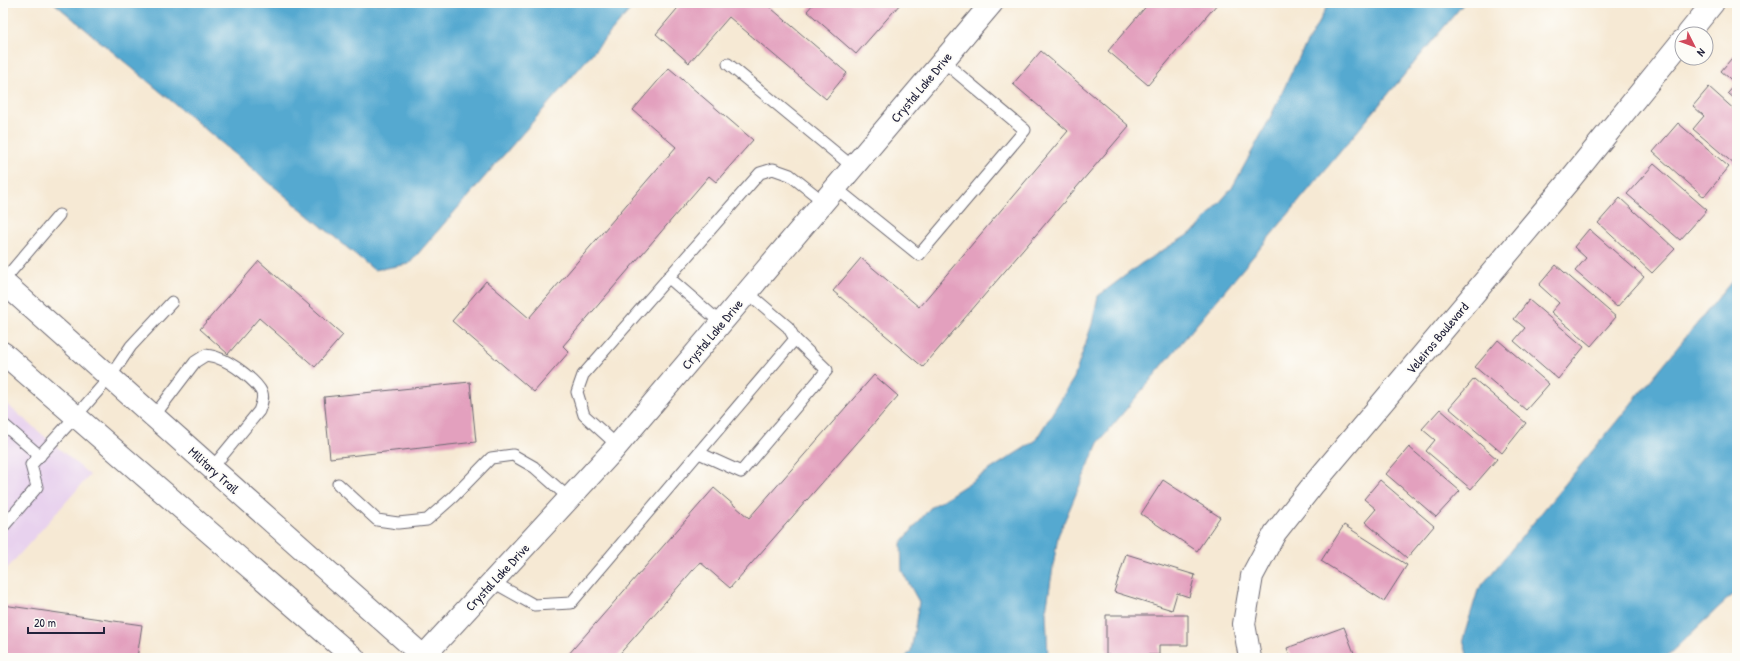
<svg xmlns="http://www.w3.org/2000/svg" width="1740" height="661" font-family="'Patrick Hand',sans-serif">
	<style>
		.built { fill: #e8d2ee }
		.water { fill: #54a9d0; stroke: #3b6686 }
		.building { fill: #e3a0be }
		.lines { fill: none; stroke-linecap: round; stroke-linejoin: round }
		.service-casing { stroke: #6c6871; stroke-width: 13 }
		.minor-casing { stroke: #6c6871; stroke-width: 24 }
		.tertiary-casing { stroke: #6c6871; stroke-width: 24 }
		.service { stroke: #fff; stroke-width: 11 }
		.minor { stroke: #fff; stroke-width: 22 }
		.tertiary { stroke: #fff; stroke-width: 22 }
		.labels { text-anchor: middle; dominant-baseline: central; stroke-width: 4; stroke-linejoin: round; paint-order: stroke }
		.street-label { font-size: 13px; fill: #22223b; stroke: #fdfcf7 }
	</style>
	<rect width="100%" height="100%" fill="#fdfcf7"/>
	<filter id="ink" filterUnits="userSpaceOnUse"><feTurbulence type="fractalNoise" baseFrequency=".025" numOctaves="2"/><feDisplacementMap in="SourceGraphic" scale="8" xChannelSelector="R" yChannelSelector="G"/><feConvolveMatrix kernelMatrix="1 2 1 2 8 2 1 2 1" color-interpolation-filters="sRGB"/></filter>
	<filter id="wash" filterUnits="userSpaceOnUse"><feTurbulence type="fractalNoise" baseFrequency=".012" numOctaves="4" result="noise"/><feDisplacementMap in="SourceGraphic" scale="16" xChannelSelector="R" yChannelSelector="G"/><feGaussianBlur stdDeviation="0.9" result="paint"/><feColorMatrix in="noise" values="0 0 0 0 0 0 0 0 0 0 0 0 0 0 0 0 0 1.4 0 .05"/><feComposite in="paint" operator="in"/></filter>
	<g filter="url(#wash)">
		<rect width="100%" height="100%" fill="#f6e9d4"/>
		<!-- built -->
		<polygon class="built" points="3,401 90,475 3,573"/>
		<!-- water -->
		<g class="water">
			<polygon points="54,3 636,3 409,264 374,270"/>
			<polygon points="1329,3 1464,3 1098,443 1058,536 1046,611 1048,658 905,658 911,651 919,602 902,571 901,543 930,508 1035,441 1074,378 1092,324 1098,296 1142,263 1196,230 1232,188 1269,120 1296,63"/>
			<polygon points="1737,275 1737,590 1665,658 1468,658 1463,639 1478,590"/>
		</g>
		<g id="blocks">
			<!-- building -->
			<g class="building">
				<polygon points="682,3 765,3 847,73 826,99 729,17 689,63 656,34"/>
				<polygon points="814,3 901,3 856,54 807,11"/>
				<polygon points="1149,3 1218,3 1148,85 1108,51"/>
				<polygon points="1041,51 1129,126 923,367 833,291 861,258 919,307 1068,131 1013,84"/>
				<polygon points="1737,52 1737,101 1728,93 1736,84 1721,71"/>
				<polygon points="669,68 753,140 716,182 709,176 563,346 569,352 534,392 452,321 486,281 529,318 676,147 633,110"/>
				<polygon points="1709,87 1737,112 1737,163 1735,165 1693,129 1704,116 1693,106"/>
				<polygon points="1678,123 1729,167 1704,197 1653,152"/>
				<polygon points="1654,164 1707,210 1680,240 1627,194"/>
				<polygon points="1620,198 1675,249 1652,273 1598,223"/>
				<polygon points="1589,229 1644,277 1617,307 1575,271 1586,258 1574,247"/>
				<polygon points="259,261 343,335 315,367 259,318 228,354 200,329"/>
				<polygon points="1556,265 1616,317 1591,346 1551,312 1559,303 1539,285"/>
				<polygon points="1529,300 1584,347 1558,379 1514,341 1525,328 1514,319"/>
				<polygon points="1498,340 1549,384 1526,410 1475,367"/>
				<polygon points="874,375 898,396 730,588 700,562 616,658 569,658 567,656 714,488 749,518"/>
				<polygon points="1474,379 1526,423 1502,453 1449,408"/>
				<polygon points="470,382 476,442 330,458 324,397"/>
				<polygon points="1440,409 1497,459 1471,489 1426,451 1435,440 1422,429"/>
				<polygon points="1409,447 1460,491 1436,517 1386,474"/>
				<polygon points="1163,480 1220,517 1197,551 1141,514"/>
				<polygon points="1380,480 1434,526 1407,558 1365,522 1376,509 1364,499"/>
				<polygon points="1344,525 1407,565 1384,601 1321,561"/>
				<polygon points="1126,554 1195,575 1189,597 1177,593 1172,610 1114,592"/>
				<polygon points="3,605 142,625 137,658 3,658"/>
				<polygon points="1106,615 1188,615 1188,645 1159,645 1159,655 1106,655"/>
				<polygon points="1344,627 1356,658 1291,658 1287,648"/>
			</g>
		</g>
	</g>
	<g filter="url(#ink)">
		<use href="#blocks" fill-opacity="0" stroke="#6c6871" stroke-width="1"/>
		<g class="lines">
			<defs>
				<g id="service">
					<polyline points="728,64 853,167"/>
					<polyline points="836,188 919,255 1025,130 943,61"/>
					<polyline points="668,277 721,323"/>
					<polyline points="3,281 59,215"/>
					<path d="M 154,416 L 195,362 L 206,355 C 210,356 214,356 218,358 C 231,362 257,381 262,393 C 264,399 261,405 259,411 L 212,468"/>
					<polyline points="3,424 40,456"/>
					<polyline points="617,445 584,415 577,392 583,375 760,173 773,169 790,175 824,202"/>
					<polyline points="699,453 741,472 827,370 795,339"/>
					<polyline points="338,484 377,520 398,523 427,520 453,497 491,458 513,455 534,467 569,498"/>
					<polyline points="3,527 37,487 31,465 76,416 110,377 131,346 172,302"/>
					<polyline points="493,582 534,605 571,603 795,339 788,327 747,292"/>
				</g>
				<g id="minor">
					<polyline points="1688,34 1713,3"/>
					<polyline points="422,658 611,453 992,3"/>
					<polyline points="1250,658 1244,624 1252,576 1275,533 1313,485 1568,182 1682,41"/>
				</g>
				<g id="tertiary">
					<polyline points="3,282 425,658"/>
					<polyline points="3,353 354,658"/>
				</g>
			</defs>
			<!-- service casing -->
			<use href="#service" class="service-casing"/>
			<!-- minor casing -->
			<use href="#minor" class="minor-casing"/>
			<!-- tertiary casing -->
			<use href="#tertiary" class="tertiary-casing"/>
			<!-- service -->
			<use href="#service" class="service"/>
			<!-- minor -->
			<use href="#minor" class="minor"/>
			<!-- tertiary -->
			<use href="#tertiary" class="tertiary"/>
		</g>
	</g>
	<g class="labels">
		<!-- street labels -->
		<g class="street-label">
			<text transform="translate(921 87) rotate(-50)">Crystal Lake Drive</text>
			<text transform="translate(712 334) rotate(-50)">Crystal Lake Drive</text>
			<text transform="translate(1437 338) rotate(-50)">Veleiros Boulevard</text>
			<text transform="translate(214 470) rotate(42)">Military Trail</text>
			<text transform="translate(497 577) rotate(-47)">Crystal Lake Drive</text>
		</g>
	</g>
	<!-- margin -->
	<rect width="1740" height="661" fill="none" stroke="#fdfcf7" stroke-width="16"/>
	<!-- north arrow -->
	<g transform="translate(1694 46) rotate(132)"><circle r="19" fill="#fdfcf7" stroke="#a5a5ac"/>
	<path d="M0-3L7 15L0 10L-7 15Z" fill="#d1495b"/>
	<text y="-6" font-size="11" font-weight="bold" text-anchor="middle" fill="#22223b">N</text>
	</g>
	<!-- scale -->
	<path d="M28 627v6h76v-6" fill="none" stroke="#22223b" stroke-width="2"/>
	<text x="34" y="627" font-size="12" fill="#22223b" stroke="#fdfcf7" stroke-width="3" paint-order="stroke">20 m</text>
</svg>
